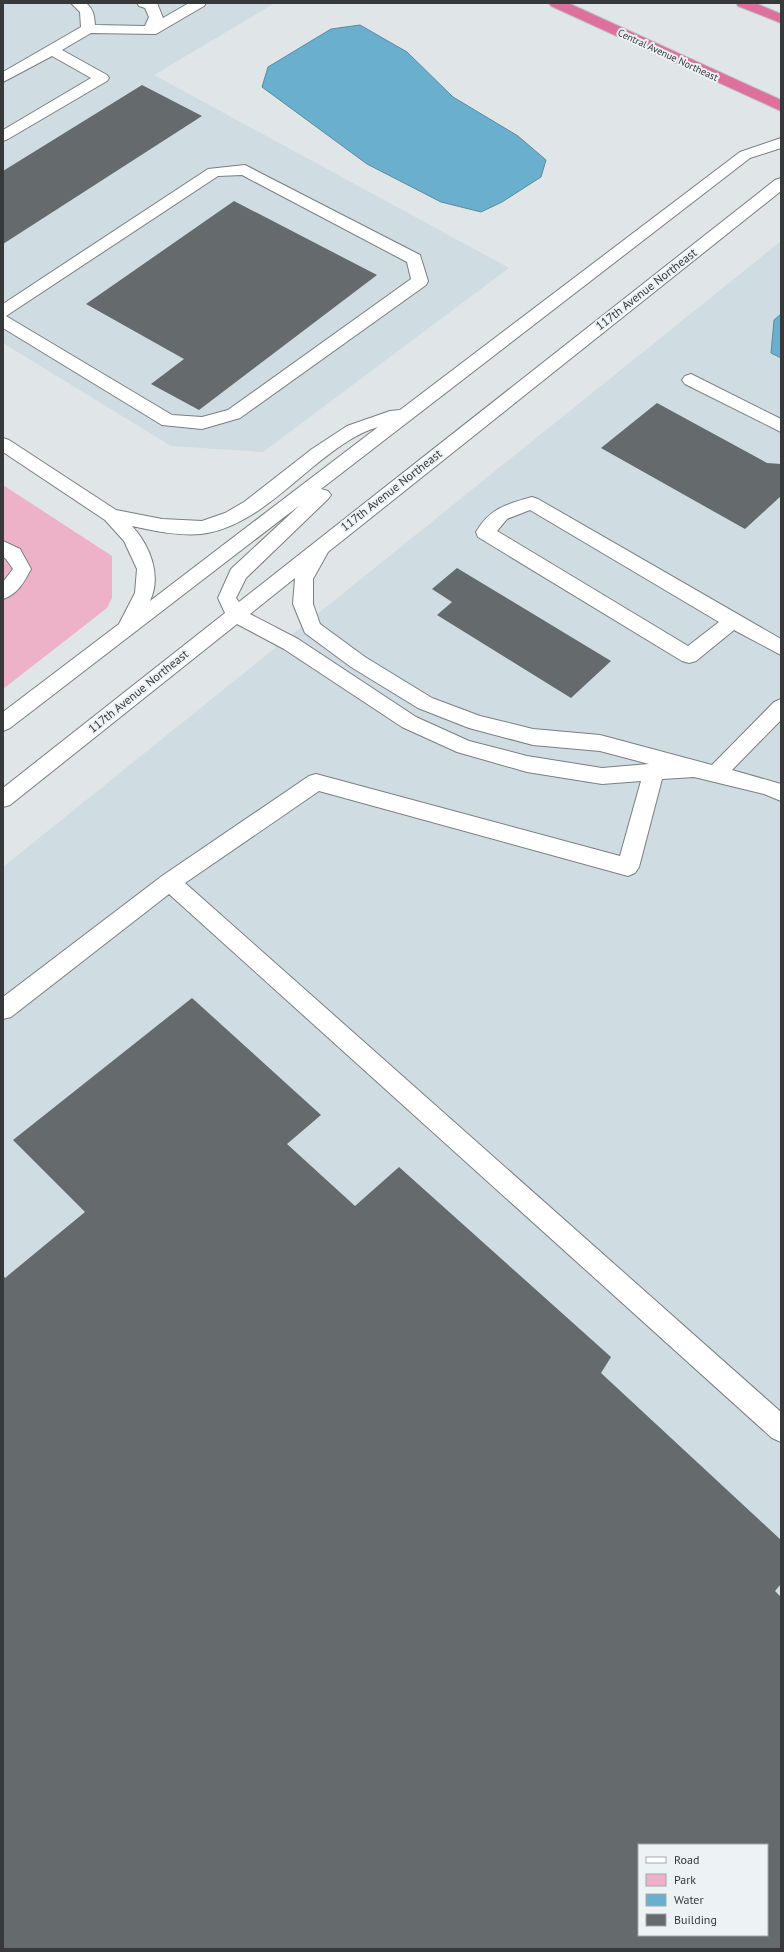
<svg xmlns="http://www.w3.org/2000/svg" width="784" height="1952" font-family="'PT Sans',sans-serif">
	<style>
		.built { fill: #cfdce2; fill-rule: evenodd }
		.green { fill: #eeb2c8 }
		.water { fill: #6bafce; stroke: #5b8ba1 }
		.building { fill: #656a6c; fill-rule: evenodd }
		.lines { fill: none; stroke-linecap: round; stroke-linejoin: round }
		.minor-casing { stroke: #7a7f81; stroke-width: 2 }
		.highway-casing { stroke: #bfbfc0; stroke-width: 2 }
		.minor { fill: #fff; fill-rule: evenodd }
		.highway { fill: #de709e; fill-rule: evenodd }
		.labels { text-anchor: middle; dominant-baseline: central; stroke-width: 4; stroke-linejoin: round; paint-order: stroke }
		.far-street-label { font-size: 10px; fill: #363839; stroke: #edf2f5 }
		.street-label { font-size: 12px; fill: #363839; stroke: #edf2f5 }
	</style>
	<rect width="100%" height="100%" fill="#e0e5e7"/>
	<!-- built -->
	<g class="built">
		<polygon points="3,3 275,3 154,75 509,268 263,452 171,446 3,343"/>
		<path d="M 781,241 L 781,1949 L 3,1949 L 3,867 ZM 639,1845 L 767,1845 L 767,1935 L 639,1935 Z"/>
	</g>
	<!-- green -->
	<polygon class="green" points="3,485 112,556 112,598 107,608 3,689"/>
	<!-- water -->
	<g class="water">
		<polygon points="360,25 407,52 453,97 518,136 546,160 541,177 502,202 481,212 441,202 367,164 262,87 268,67 331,29"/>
		<polygon points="781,314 781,358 771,353 774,320"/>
	</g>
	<!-- building -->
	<g class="building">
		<polygon points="142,85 202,116 3,244 3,171"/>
		<polygon points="234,201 377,275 199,410 151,384 184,359 86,304"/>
		<polygon points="657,403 767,463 781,464 781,496 745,529 601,448"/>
		<polygon points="457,568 611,661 571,698 437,615 452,602 432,589"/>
		<path d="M 192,998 L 321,1115 L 287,1144 L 355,1206 L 399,1167 L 611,1357 L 601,1373 L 781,1540 L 781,1584 L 775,1591 L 781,1597 L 781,1949 L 3,1949 L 3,1275 L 5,1278 L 85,1212 L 13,1140 ZM 639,1845 L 767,1845 L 767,1935 L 639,1935 Z"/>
	</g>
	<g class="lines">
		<defs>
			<g id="minor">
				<path d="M 71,3 L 86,3 C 94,10 94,15 95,25 L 145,26 L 149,17 L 145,8 L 139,6 L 137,3 L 157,3 L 163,18 L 189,3 L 206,3 L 204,6 L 156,34 L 91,33 L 62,50 L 107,75 L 109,78 L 107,81 L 8,139 L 3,141 L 3,130 L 91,78 L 52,56 L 3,82 L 3,72 L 81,27 L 80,12 Z"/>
				<path d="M 781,138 L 781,148 L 750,158 L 321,489 L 328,491 L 331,495 L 328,499 L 246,578 L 236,598 L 239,602 L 775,180 L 781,178 L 781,191 L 328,552 L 313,579 L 313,604 L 320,624 L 365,657 L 432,698 L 480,716 L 533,729 L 600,735 L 712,765 L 774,702 L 781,699 L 781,720 L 732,770 L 781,784 L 781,801 L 764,794 L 694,777 L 662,779 L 639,867 L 635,873 L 628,876 L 319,791 L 185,883 L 781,1412 L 781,1442 L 772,1438 L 169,894 L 11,1017 L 3,1019 L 3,997 L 162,876 L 309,776 L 316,774 L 620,856 L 641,781 L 602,784 L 527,772 L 457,752 L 402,727 L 284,649 L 237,624 L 10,805 L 3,807 L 3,788 L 225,613 L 218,598 L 231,569 L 300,505 L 10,728 L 3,731 L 3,712 L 119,624 L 135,593 L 137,569 L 124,541 L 105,520 L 3,452 L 3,438 L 9,440 L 116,510 L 162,519 L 202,521 L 225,513 L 244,502 L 312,449 L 347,426 L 390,411 L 400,410 L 740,152 ZM 378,427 L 150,601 C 162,575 150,546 132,526 C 154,531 178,536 201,534 C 245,529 281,493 314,466 C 334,450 354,434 378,427 ZM 295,578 L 293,604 L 305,633 L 351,667 L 418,708 L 469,728 L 533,745 L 600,751 L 649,764 L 602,768 L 527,756 L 469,741 L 416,717 L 298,639 L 250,614 Z"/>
				<path d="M 245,165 L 420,255 L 428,281 L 426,285 L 240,418 L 202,429 L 162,425 L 3,328 L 3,304 L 208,169 ZM 242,175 L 407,262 L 411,279 L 228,410 L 202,417 L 172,415 L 6,316 L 218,176 Z"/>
				<polygon points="691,374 781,419 781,432 685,384 682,380 685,376"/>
				<path d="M 532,497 L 538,499 L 781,639 L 781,655 L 734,630 L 696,661 L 689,663 L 682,661 L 478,537 L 476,532 C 490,508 507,504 532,497 ZM 530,510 L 719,622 L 688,646 L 497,531 L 507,519 Z"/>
				<path d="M 3,541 L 20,549 L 31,569 C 24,582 18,594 3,599 L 3,582 L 13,569 L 6,559 L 3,557 Z"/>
			</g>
			<g id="highway">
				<polygon points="549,3 568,3 781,100 781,111 551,6"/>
				<polygon points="736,3 755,3 781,14 781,23 738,6"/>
			</g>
		</defs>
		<!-- minor casing -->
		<use href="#minor" class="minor-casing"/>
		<!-- highway casing -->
		<use href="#highway" class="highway-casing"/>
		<!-- minor -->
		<use href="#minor" class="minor"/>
		<!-- highway -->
		<use href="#highway" class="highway"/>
	</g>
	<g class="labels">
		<!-- far-street labels -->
		<g class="far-street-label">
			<text transform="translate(668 55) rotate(25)">Central Avenue Northeast</text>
		</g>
		<!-- street labels -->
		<g class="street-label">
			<text transform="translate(646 289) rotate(-38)">117th Avenue Northeast</text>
			<text transform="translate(391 490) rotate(-38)">117th Avenue Northeast</text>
			<text transform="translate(138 691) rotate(-39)">117th Avenue Northeast</text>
		</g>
	</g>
	<!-- border -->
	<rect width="784" height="1952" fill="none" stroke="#363839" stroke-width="8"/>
	<!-- legend -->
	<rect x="638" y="1844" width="130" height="92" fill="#edf2f5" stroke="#a4a8aa"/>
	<rect x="646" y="1857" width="20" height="6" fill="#ffffff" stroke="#a4a8aa"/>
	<text x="674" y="1864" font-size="12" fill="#363839">Road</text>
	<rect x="646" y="1874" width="20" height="12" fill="#eeb2c8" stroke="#a4a8aa"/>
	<text x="674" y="1884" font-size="12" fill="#363839">Park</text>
	<rect x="646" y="1894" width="20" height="12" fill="#6bafce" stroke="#a4a8aa"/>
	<text x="674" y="1904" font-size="12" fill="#363839">Water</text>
	<rect x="646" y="1914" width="20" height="12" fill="#656a6c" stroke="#a4a8aa"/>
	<text x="674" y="1924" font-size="12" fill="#363839">Building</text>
</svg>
